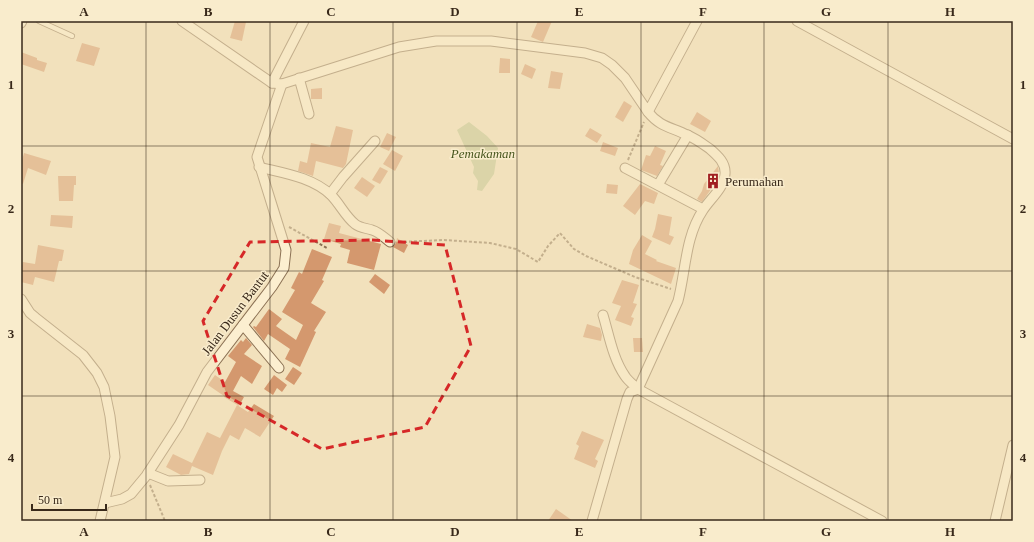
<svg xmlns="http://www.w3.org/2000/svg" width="1034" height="542" font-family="'Times New Roman',serif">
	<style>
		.cemetery { fill: #bec490 }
		.building { fill: #d4986e }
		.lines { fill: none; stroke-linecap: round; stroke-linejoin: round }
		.lane-casing { stroke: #8b7154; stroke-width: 6 }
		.street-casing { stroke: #8b7154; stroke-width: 11 }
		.path { stroke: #8b7154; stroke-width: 2; stroke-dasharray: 3 2; stroke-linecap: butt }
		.lane { stroke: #fcefd0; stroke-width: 4.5 }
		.street { stroke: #fcefd0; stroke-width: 9 }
		.marked { fill: none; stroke: #d62828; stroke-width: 3; stroke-dasharray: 8 5; stroke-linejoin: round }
		.grid { fill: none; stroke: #39291a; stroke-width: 1; stroke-opacity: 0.55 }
		.labels { text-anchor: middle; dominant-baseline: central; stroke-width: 3; stroke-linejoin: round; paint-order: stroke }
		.park-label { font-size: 13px; font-style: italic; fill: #49571f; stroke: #f9eccc }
		.poi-label { font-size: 13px; fill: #39291a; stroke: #f9eccc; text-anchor: start }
		.street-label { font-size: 13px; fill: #39291a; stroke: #f9eccc }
		.neatline { fill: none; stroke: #39291a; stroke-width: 1.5 }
		.grid-label { font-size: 13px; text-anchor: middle; font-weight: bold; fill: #39291a }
	</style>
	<rect width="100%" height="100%" fill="#f2e1bc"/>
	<!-- cemetery -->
	<polygon class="cemetery" points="469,122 487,136 498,148 494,174 482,191 477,190 478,181 473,173 474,167 457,130"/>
	<!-- building -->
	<g class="building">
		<polygon points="235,21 246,22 242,41 230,38"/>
		<polygon points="538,21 552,21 543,42 531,37"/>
		<polygon points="82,43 100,48 94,66 76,61"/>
		<polygon points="21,52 37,58 37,60 47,63 44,72 21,64"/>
		<polygon points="500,58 510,59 510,73 499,73"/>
		<polygon points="525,64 536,69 532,79 521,74"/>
		<polygon points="551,71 563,73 560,89 548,88"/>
		<polygon points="322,88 322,99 311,99 311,89"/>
		<polygon points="624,101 632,106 623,122 615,117"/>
		<polygon points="697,112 711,121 705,132 690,124"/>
		<polygon points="336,126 353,130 346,164 343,168 316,161 313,176 298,171 300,161 307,163 311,143 330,147"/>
		<polygon points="590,128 602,135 597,143 585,136"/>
		<polygon points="387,133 396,137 389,151 380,147"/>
		<polygon points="603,142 618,148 615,156 600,151"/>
		<polygon points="655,146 666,151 660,165 663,166 657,176 641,170 646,155 650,156"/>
		<polygon points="392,150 403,156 395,171 383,164"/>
		<polygon points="24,153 51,161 46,175 28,168 23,184 21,183 21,164"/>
		<polygon points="718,166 719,173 714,185 702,202 697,199 702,191 704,184"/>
		<polygon points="380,167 388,171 380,184 372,180"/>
		<polygon points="58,176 76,176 76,185 74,185 73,201 59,201"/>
		<polygon points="362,177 375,186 367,197 354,188"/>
		<polygon points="607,184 618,185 617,194 606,193"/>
		<polygon points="640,184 658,193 654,204 645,201 635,215 623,206"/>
		<polygon points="658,214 672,217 669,235 674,237 670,245 652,237 655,229"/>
		<polygon points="51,215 73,216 72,228 50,226"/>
		<polygon points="329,223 341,226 339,233 381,244 374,270 347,263 350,250 340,247 341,244 324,239"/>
		<polygon points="642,235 652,241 645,254 657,260 656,261 676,268 671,284 629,264 633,250"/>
		<polygon points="397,238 408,245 404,253 393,247 396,243"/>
		<polygon points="38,245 64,250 62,261 59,261 54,282 35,277 33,285 21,282 21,270 23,262 35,264"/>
		<polygon points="312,249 332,257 322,280 324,281 311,303 326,312 314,331 316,332 300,367 285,359 290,349 268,334 264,341 253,327 254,326 256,327 269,309 282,319 276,326 296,340 303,325 282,312 295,290 291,288 299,272 302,274"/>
		<polygon points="375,274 390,285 384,294 369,282"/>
		<polygon points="622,280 639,285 633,303 637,304 631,317 634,318 631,326 615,320 621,306 612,303"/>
		<polygon points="587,324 600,328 602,335 601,341 583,337"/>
		<polygon points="246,338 252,345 244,354 262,366 252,384 241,376 233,391 244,397 239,406 224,397 224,396 208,385 215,375 225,382 236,362 228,356 241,340 243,342"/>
		<polygon points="633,338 642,338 643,352 634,352"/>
		<polygon points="293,367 302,373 294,385 285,379"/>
		<polygon points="274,375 287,385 282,392 277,388 273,395 264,389"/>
		<polygon points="254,404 274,416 260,437 245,428 239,440 230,435 222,451 213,475 192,466 189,474 181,475 166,467 173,454 192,463 207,432 220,438 237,405 248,412"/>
		<polygon points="582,431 604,440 595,459 598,461 595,468 574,459 579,446 576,444"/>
		<polygon points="556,509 573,521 548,521"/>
	</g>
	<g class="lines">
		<defs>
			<polyline id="lane" points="39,21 72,36"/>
			<g id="street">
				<polyline points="182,21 272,83 282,84 399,47 436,41 491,41 585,53 602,58 612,65 625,78 648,112 697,21"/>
				<polyline points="797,21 1013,139"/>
				<polyline points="21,23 22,21"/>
				<polyline points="299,78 309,114"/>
				<polyline points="272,83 304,21"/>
				<path d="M 259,167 C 283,173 312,177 331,195 C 340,204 345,216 355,224 C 360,228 366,228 372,230 C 379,232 385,238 390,242"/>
				<polyline points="625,168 703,209"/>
				<polyline points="658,185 688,135"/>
				<polyline points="330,194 343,177 375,141"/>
				<polyline points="21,299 30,313 36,318 83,355 97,373 104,387 110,416 115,457 100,521"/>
				<path d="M 603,315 C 609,335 613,359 625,376 C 628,381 634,385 638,389 L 882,521"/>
				<polyline points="243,325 279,368"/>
				<path d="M 638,389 L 678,301 C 686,270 685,237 703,210 C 710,199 724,188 725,174 C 726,163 718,156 710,149 C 703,144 695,138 687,135 C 671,127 660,127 648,112"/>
				<polyline points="148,473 168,481 200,480"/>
				<polyline points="105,503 122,499 131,494 146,476 179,425 207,372 272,287 284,268 286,250 257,157 282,84"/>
				<polyline points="592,521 627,399 630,392 638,389"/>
				<polyline points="995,521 1013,445"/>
			</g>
		</defs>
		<!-- lane casing -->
		<use href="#lane" class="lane-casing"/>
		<!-- street casing -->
		<use href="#street" class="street-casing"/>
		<!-- path -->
		<g class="path">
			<polyline points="628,160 644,122"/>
			<polyline points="289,227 327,248"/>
			<polyline points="399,242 444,240 490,243 516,249 538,262 548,246 560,233 574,249 586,256 635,277 671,289"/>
			<polyline points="150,485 165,521"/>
		</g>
		<!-- lane -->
		<use href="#lane" class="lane"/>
		<!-- street -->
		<use href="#street" class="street"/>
	</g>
	<!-- marked area -->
	<path d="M0 0H1034V542H0ZM 372,240 L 445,245 L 471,346 L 425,427 L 322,449 L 227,396 L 203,321 L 250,242 Z" fill="#f2e1bc" fill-opacity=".55" fill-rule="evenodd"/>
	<path class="marked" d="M 372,240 L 445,245 L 471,346 L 425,427 L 322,449 L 227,396 L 203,321 L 250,242 Z"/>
	<!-- grid -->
	<path class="grid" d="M 146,21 L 146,521M 270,21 L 270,521M 393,21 L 393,521M 517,21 L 517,521M 641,21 L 641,521M 764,21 L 764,521M 888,21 L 888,521M 21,146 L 1013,146M 21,271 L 1013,271M 21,396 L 1013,396"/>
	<!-- icons -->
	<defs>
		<symbol id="building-bare" viewBox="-9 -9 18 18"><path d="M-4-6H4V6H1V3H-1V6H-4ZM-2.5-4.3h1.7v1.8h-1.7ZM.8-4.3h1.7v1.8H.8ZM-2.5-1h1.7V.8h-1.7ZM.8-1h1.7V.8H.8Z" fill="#a01e20" stroke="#f9eccc" stroke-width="2.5" paint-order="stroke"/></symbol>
	</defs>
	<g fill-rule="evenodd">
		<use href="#building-bare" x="702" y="170" width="22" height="22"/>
	</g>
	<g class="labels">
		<!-- park labels -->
		<g class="park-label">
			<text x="483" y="153">Pemakaman</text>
		</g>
		<!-- poi labels -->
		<g class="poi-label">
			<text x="725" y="181">Perumahan</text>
		</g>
		<!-- street labels -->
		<g class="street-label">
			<text transform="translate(235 313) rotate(-53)">Jalan Dusun Bantut</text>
		</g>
	</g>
	<!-- border -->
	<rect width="1034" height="542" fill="none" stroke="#f9eccc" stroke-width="44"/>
	<!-- scale -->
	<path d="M32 504v6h74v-6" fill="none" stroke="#39291a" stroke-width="2"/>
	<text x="38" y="504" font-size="12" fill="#39291a" stroke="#f9eccc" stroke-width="3" paint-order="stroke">50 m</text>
	<rect x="22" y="22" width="990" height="498" class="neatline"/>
	<g class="grid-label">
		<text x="84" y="16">A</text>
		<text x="208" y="16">B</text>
		<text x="331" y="16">C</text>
		<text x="455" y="16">D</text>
		<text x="579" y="16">E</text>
		<text x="703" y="16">F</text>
		<text x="826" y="16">G</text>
		<text x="950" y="16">H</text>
		<text x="11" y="89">1</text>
		<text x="1023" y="89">1</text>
		<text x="11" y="213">2</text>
		<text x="1023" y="213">2</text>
		<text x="11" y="338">3</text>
		<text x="1023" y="338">3</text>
		<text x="11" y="462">4</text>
		<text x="1023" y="462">4</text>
		<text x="84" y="536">A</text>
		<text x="208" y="536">B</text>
		<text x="331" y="536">C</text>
		<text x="455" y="536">D</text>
		<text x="579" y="536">E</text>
		<text x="703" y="536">F</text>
		<text x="826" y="536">G</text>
		<text x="950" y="536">H</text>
	</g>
</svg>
